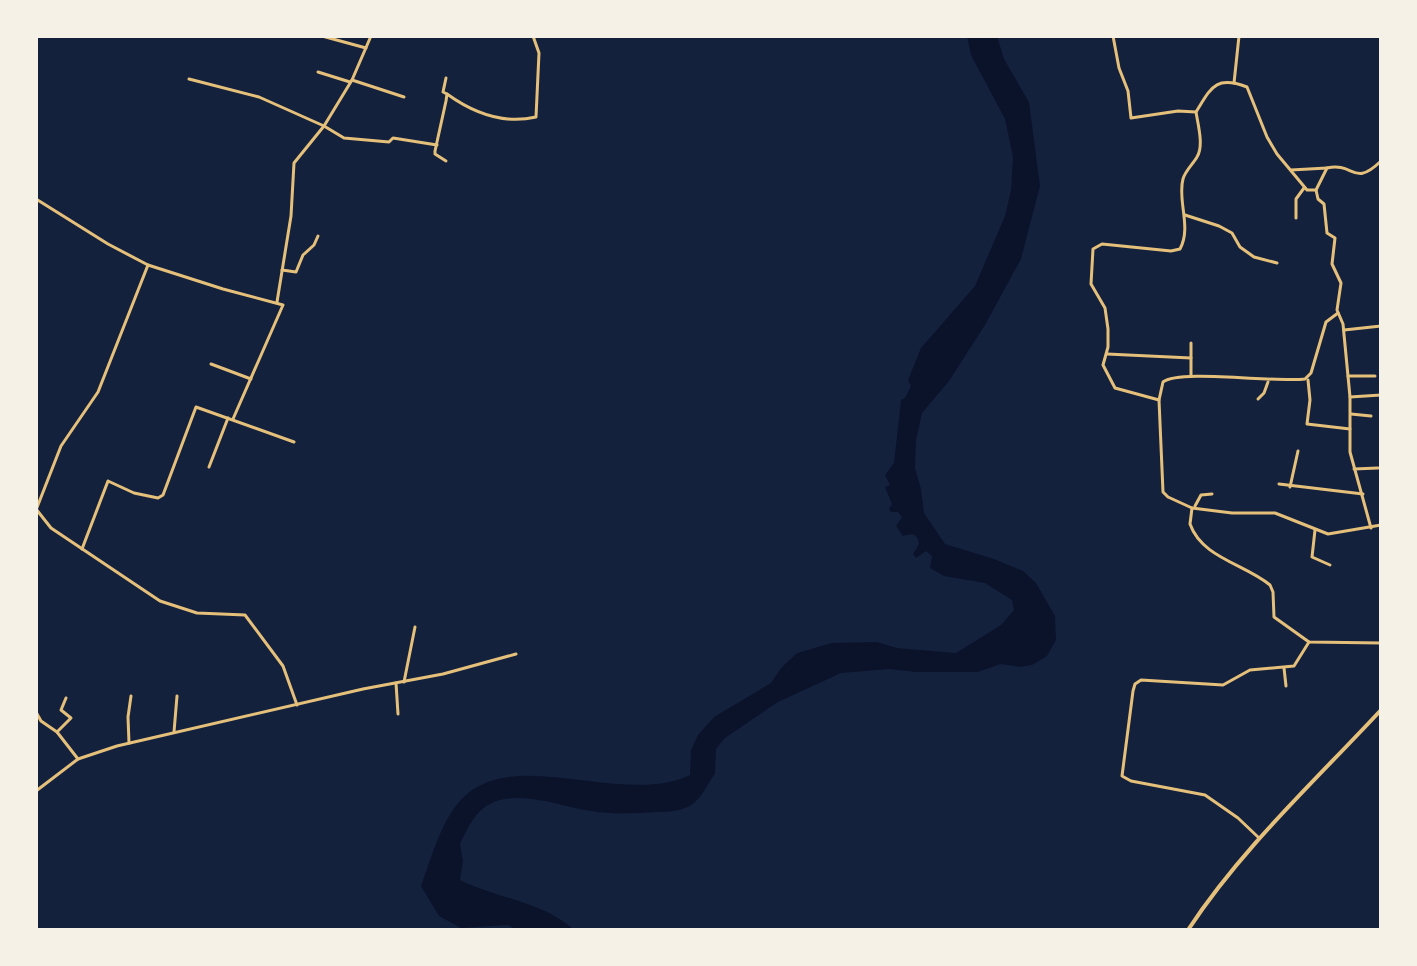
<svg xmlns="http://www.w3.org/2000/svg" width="1417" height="966" font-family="Karla,sans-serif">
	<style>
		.water { fill: #0b132b }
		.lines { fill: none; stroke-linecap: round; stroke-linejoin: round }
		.minor { stroke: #e5c07b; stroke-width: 3 }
		.primary { stroke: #e5c07b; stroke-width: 4 }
	</style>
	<rect width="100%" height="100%" fill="#14213d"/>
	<!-- water -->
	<path class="water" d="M 967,36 L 997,36 L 1004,59 L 1029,102 L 1040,186 L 1021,259 L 985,325 L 949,381 L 922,413 L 916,440 L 915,468 L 921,489 L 924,513 L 945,544 L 994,559 L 1023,571 L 1036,583 L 1055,616 L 1056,640 L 1047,656 L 1032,665 L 1019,667 L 1001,664 L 978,672 L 916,672 L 889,669 L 841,673 L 778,702 L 725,738 L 716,749 L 715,774 C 708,782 705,792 698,799 C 689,810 672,812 659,812 C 636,813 613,815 591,811 C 556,806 502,781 475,817 C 469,825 464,835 460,844 L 463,861 L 460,880 C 496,898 544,902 574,930 L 517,930 L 508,925 L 461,928 L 439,916 L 421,886 C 431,859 440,824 459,802 C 510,742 622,808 690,775 L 691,750 L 698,735 L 714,717 L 771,683 L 781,668 L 797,653 L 832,643 L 877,642 L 897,648 L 956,653 L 1001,625 L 1014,610 L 1012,600 L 985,583 L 944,576 L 930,568 L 932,556 L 926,551 L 916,558 L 913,554 L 919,544 L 917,537 L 912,534 L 903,536 L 896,526 L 902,517 L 898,512 L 891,512 L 889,509 L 892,504 L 885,487 L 890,485 L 885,475 L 894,463 L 901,400 L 905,398 L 911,386 L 908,380 L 921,348 L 975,286 L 1005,216 L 1011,190 L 1013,157 L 1005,119 L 971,55 Z"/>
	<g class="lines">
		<!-- minor -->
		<g class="minor">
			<polyline points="322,36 366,48"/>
			<path d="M 1113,36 L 1119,68 L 1128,91 L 1131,118 L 1178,111 L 1196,112 C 1198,125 1204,146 1197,157 C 1193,164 1185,171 1183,179 C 1177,200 1192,227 1180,249 L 1171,251 L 1102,244 L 1093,249 L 1091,284 L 1105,308 L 1108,329 L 1108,347 L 1103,365 L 1115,388 L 1159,400 L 1163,492 L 1168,497 L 1192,508 L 1232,513 L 1275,513 L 1328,534 L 1381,525"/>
			<polyline points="318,72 350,82"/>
			<polyline points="446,78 443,92 447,94 446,101 435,151 435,154 446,161"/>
			<polyline points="189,79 259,97 324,126 344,138 389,142 393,138 437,145"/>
			<polyline points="352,80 404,97"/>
			<polyline points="1234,83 1239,36"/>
			<path d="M 447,94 C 472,112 502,125 536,117 L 539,53 L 533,36"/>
			<path d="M 1196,112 C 1211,88 1215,75 1247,87 L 1267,137 L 1277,154 L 1307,190 L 1316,190 L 1327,168 C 1355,162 1353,188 1381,161"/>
			<polyline points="1291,170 1327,168"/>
			<polyline points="1316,190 1318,199 1324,204 1327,233 1335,238 1332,264 1341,283 1337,310 1343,324 1350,397 1350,452 1371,528"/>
			<polyline points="36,199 108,244 148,265 98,392 61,446 36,510"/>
			<polyline points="1185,215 1219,226 1232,233 1240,247 1254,257 1277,263"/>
			<polyline points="1296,218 1296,199 1304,188"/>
			<polyline points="148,265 223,289 283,305 233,419"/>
			<polyline points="282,270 296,272 303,255 314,245 318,236"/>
			<polyline points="277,302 291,216 294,163 324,126 352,80 371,36"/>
			<polyline points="1344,330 1381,326"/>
			<polyline points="1107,354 1191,358"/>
			<polyline points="211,364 251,379"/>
			<polyline points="1191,376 1191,343"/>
			<polyline points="1348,376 1375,376"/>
			<polyline points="1308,380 1310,400 1307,424 1350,429"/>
			<polyline points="1350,397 1381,395"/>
			<polyline points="1258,399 1264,393 1268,382"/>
			<path d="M 1159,400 L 1163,382 C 1180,369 1276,383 1305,379 L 1311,373 L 1326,322 L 1338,313"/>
			<polyline points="1351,414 1371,416"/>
			<polyline points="209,467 228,418"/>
			<polyline points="1354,469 1378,468"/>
			<polyline points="1279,484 1363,494"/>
			<polyline points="1290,487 1298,451"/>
			<polyline points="1195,506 1201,495 1212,494"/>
			<path d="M 1192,508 L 1190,524 C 1202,558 1245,564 1270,585 L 1273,592 L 1274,617 L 1309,642 L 1381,643"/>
			<polyline points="36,509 51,528 160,601 197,613 245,615 283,666 297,705"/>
			<polyline points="1315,530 1312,557 1330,565"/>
			<polyline points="82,549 108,481 134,493 158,498 163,495 196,407 294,442"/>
			<polyline points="1284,668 1286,686"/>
			<polyline points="404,682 415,627"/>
			<polyline points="396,683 398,714"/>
			<polyline points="36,712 41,721 57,732 78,759"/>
			<polyline points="57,732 71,718 61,710 66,698"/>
			<polyline points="174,732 177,696"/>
			<polyline points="129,743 128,717 131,696"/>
			<polyline points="36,791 78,759 117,746 363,689 443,674 516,654"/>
			<polyline points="1258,837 1238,818 1205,795 1131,781 1122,776 1133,691 1135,684 1141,680 1223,685 1250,670 1294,666 1309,642"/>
		</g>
		<!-- primary -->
		<path class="primary" d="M 1188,930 C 1242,848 1314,782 1381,710"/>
	</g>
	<!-- border -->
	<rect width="1417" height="966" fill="none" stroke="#f6f1e7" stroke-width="76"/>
</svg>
